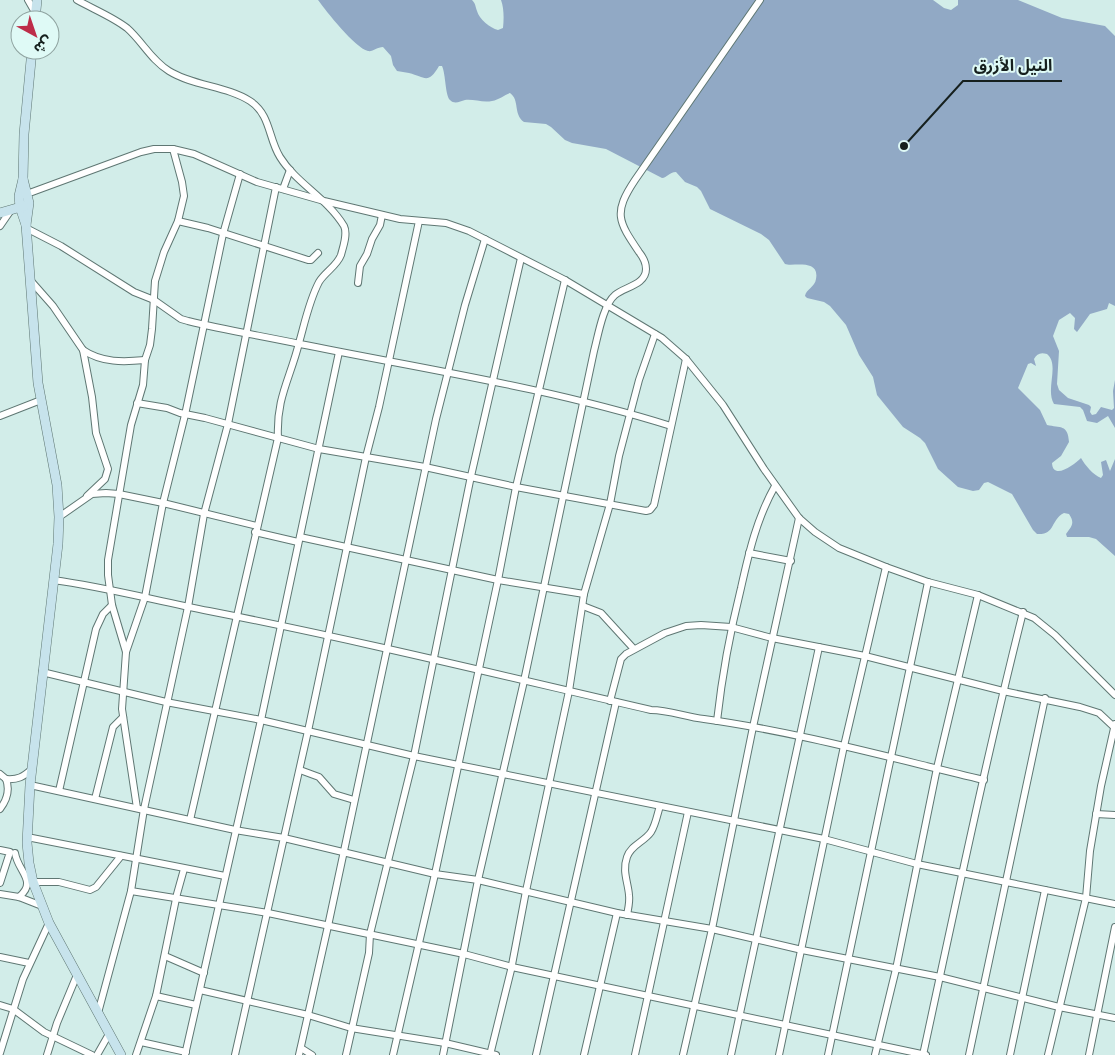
<svg xmlns="http://www.w3.org/2000/svg" width="1115" height="1055" font-family="Raleway,'Noto Sans Arabic',sans-serif">
	<style>
		.water { fill: #91a9c5 }
		.lines { fill: none; stroke-linecap: round; stroke-linejoin: round }
		.minor-casing { stroke: #5f7773; stroke-width: 8 }
		.secondary-casing { stroke: #5f7773; stroke-width: 10 }
		.minor { stroke: #fff; stroke-width: 6 }
		.secondary { stroke: #c7e3ec; stroke-width: 9 }
		.leader { fill: none; stroke: #16201e; stroke-width: 2 }
		.callout-dot { fill: #16201e; stroke: #dffaf6; stroke-width: 2 }
		.callout-label { font-size: 16px; text-anchor: middle; font-weight: bold; fill: #16201e; stroke: #dffaf6; stroke-width: 4; stroke-linejoin: round; paint-order: stroke }
	</style>
	<rect width="100%" height="100%" fill="#d2ede9"/>
	<!-- water -->
	<path class="water" d="M 318,0 L 472,0 C 476,4 475,6 477,11 C 479,19 490,28 498,30 L 503,28 C 504,19 504,8 501,0 L 933,0 L 944,8 L 951,10 L 958,5 L 958,0 L 1018,0 L 1062,18 L 1105,26 L 1115,36 L 1115,306 L 1109,303 L 1107,309 L 1090,314 L 1077,332 L 1074,329 L 1075,318 L 1070,313 L 1059,320 L 1053,336 L 1059,351 L 1057,384 L 1059,390 L 1068,398 L 1089,405 L 1091,407 L 1090,412 L 1092,415 L 1096,414 L 1101,407 L 1112,410 L 1114,408 L 1113,391 L 1115,380 L 1115,428 L 1108,416 L 1097,423 L 1087,421 L 1083,410 L 1080,407 L 1054,404 C 1045,389 1060,365 1047,354 C 1040,352 1037,354 1034,359 L 1036,366 L 1031,363 L 1028,364 L 1018,388 L 1040,410 L 1047,425 C 1060,428 1068,424 1069,442 L 1061,456 L 1052,463 C 1053,481 1075,464 1081,458 C 1085,465 1093,475 1101,478 L 1103,475 L 1101,462 L 1106,460 L 1110,471 L 1115,459 L 1115,556 L 1096,539 L 1089,537 L 1067,537 L 1066,534 C 1072,526 1075,523 1069,514 L 1064,513 C 1050,520 1056,535 1037,534 L 1033,530 L 1012,494 L 988,482 L 984,483 L 979,490 L 973,491 L 958,487 L 938,469 L 925,443 L 920,438 L 903,427 L 877,395 L 873,377 L 859,355 L 846,325 L 830,306 L 824,302 L 807,298 L 805,296 C 806,289 815,287 816,279 C 820,258 792,267 785,264 L 769,240 L 761,234 L 710,209 L 701,191 L 697,187 L 685,182 L 676,172 C 669,172 667,178 662,178 L 606,149 L 572,143 L 565,140 L 551,127 L 546,124 L 524,122 C 513,114 520,100 510,93 C 504,95 499,100 492,101 C 483,103 474,99 465,100 C 460,101 455,105 450,100 C 445,95 446,75 442,66 L 439,66 C 428,85 425,77 409,73 C 405,72 401,72 397,71 L 393,65 L 391,56 L 383,47 C 377,47 373,52 368,51 C 355,48 326,11 318,0 Z"/>
	<g class="lines">
		<defs>
			<g id="minor">
				<polyline points="28,0 36,14"/>
				<path d="M 77,0 C 93,9 113,17 127,28 C 142,41 151,60 169,71 C 193,86 227,86 250,101 C 271,115 268,138 280,157 C 296,183 327,198 344,226 C 348,234 343,247 341,255 C 337,266 325,272 319,282 C 309,301 305,322 299,343 C 290,379 276,398 278,438 L 190,820"/>
				<polyline points="283,189 290,170"/>
				<polyline points="24,195 141,152 154,149 173,149 194,154 257,182 324,201 400,219 446,223 469,231 565,280 662,338 686,359 723,405 764,469 799,518 815,532 839,548 886,567 928,582 978,595 1034,618 1055,635 1115,695"/>
				<polyline points="178,221 208,228 308,260 311,260 318,253"/>
				<polyline points="0,226 11,210"/>
				<path d="M 26,228 L 61,246 L 134,292 L 154,300 L 181,319 L 188,321 C 225,330 262,336 300,344 C 424,369 550,388 671,426"/>
				<path d="M 31,281 L 53,306 L 83,350 C 102,363 124,362 145,360"/>
				<polyline points="358,283 360,266 367,254 372,239 380,225 382,215"/>
				<polyline points="83,350 92,397 96,433 108,469 105,479 87,496"/>
				<polyline points="137,403 167,408 180,413 205,418 319,449 425,467 516,487 646,511 650,510 654,505 686,359"/>
				<polyline points="0,416 41,400"/>
				<polyline points="59,517 92,494 106,493 119,494 163,503 257,526"/>
				<polyline points="255,532 298,542"/>
				<polyline points="300,537 498,580 584,594"/>
				<polyline points="749,553 791,561"/>
				<path d="M 53,580 C 106,587 157,601 209,611 C 357,640 504,676 651,710 C 670,710 685,717 704,719 C 798,732 891,758 984,780"/>
				<polyline points="583,606 601,613 633,648"/>
				<polyline points="126,652 145,597 163,503 185,415 223,234 240,174"/>
				<polyline points="42,672 166,702 261,720 414,756 824,839 917,864 1115,904"/>
				<polyline points="610,701 621,659 626,654 665,633 686,626 701,625 731,627 772,638 865,656 1003,691 1080,707 1099,713 1114,727"/>
				<path d="M 717,721 C 722,676 730,632 741,588 C 749,552 757,518 775,486"/>
				<polyline points="300,770 319,777 334,794 354,800"/>
				<path d="M 0,774 L 6,779 C 10,790 7,800 0,809"/>
				<path d="M 6,779 C 18,780 23,777 32,769"/>
				<polyline points="30,785 235,830 284,838 435,874 478,880 617,913 712,929 802,950 940,977 1059,1007 1115,1018"/>
				<polyline points="59,791 96,629 103,614 112,605"/>
				<polyline points="95,799 113,727 123,717"/>
				<polyline points="137,808 122,709 126,652 112,605 108,575 108,560 131,425 143,385 145,360 150,345 152,329 155,281 164,252 178,221 184,196 182,182 173,149"/>
				<polyline points="1096,814 1115,815"/>
				<polyline points="27,837 225,876"/>
				<polyline points="0,850 10,852 0,883"/>
				<path d="M 15,853 C 18,872 38,881 19,897"/>
				<polyline points="33,882 59,882 90,890 96,887 121,856"/>
				<polyline points="131,891 268,913 464,954 512,967 926,1055"/>
				<polyline points="0,894 19,897 42,906"/>
				<path d="M 627,915 C 628,909 630,902 629,895 C 628,882 622,871 627,857 C 631,845 644,842 651,832 C 656,824 657,815 660,806"/>
				<polyline points="165,956 204,973"/>
				<polyline points="0,957 29,963"/>
				<polyline points="200,990 308,1015 351,1028 445,1043 496,1055"/>
				<polyline points="156,996 196,1005"/>
				<polyline points="0,1005 13,1009 44,1032 92,1055"/>
				<polyline points="98,1013 131,891 144,809 188,607 204,514 228,424 276,187"/>
				<polyline points="141,1042 186,1052"/>
				<polyline points="301,1048 312,1055"/>
				<polyline points="0,1053 23,979 49,923"/>
				<polyline points="47,1055 57,1023 77,975"/>
				<polyline points="97,1055 109,1034"/>
				<polyline points="136,1055 156,996 177,894 184,869"/>
				<polyline points="185,1055 261,720 339,352"/>
				<polyline points="235,1055 308,731 366,457 379,407 419,221"/>
				<polyline points="299,1055 328,926 436,419 465,305 485,239"/>
				<polyline points="346,1055 369,953 370,934 414,756 471,476 521,258"/>
				<polyline points="393,1055 435,874 498,580 516,487 565,280"/>
				<path d="M 443,1055 L 478,880 L 524,681 L 594,351 C 598,336 603,305 615,295 C 624,287 646,285 646,269 C 646,263 643,257 639,252 C 618,221 613,213 635,180 L 760,0"/>
				<polyline points="490,1055 511,970 526,891 569,691 584,594 610,504 619,456 639,380 655,334"/>
				<polyline points="536,1055 616,702"/>
				<polyline points="584,1055 617,913"/>
				<polyline points="635,1055 688,812"/>
				<polyline points="683,1055 712,929 753,727 799,518"/>
				<polyline points="731,1055 819,647"/>
				<polyline points="779,1055 844,746 886,567"/>
				<polyline points="828,1055 928,582"/>
				<polyline points="875,1055 896,969 937,768 978,595"/>
				<path d="M 923,1055 C 955,907 986,759 1023,612"/>
				<polyline points="969,1055 1045,698"/>
				<polyline points="1010,1055 1045,890"/>
				<polyline points="1048,1055 1086,898 1090,851 1101,786 1115,724"/>
				<polyline points="1089,1055 1115,927"/>
			</g>
			<g id="secondary">
				<polyline points="35,20 37,0"/>
				<polyline points="32,50 24,134 23,179 19,196 20,207 26,225 38,383 57,485 59,517 58,544 30,785 27,843 29,863 33,882 49,923 121,1055"/>
				<polyline points="23,179 29,203 26,225"/>
				<polyline points="0,213 24,206"/>
			</g>
		</defs>
		<!-- minor casing -->
		<use href="#minor" class="minor-casing"/>
		<!-- secondary casing -->
		<use href="#secondary" class="secondary-casing"/>
		<!-- minor -->
		<use href="#minor" class="minor"/>
		<!-- secondary -->
		<use href="#secondary" class="secondary"/>
	</g>
	<!-- callouts -->
	<path class="leader" d="M904 146L963 81H1062"/>
	<circle class="callout-dot" cx="904" cy="146" r="5"/>
	<g class="callout-label">
		<text x="1013" y="71">النيل الأزرق</text>
	</g>
	<!-- north arrow -->
	<g transform="translate(35 35) rotate(140)"><circle r="24" fill="#dffaf6" stroke="#8fa3a0"/>
	<path d="M0-4L9 19L0 12L-9 19Z" fill="#bd2d49"/>
	<text y="-8" font-size="14" font-weight="bold" text-anchor="middle" fill="#16201e">ش</text>
	</g>
</svg>
